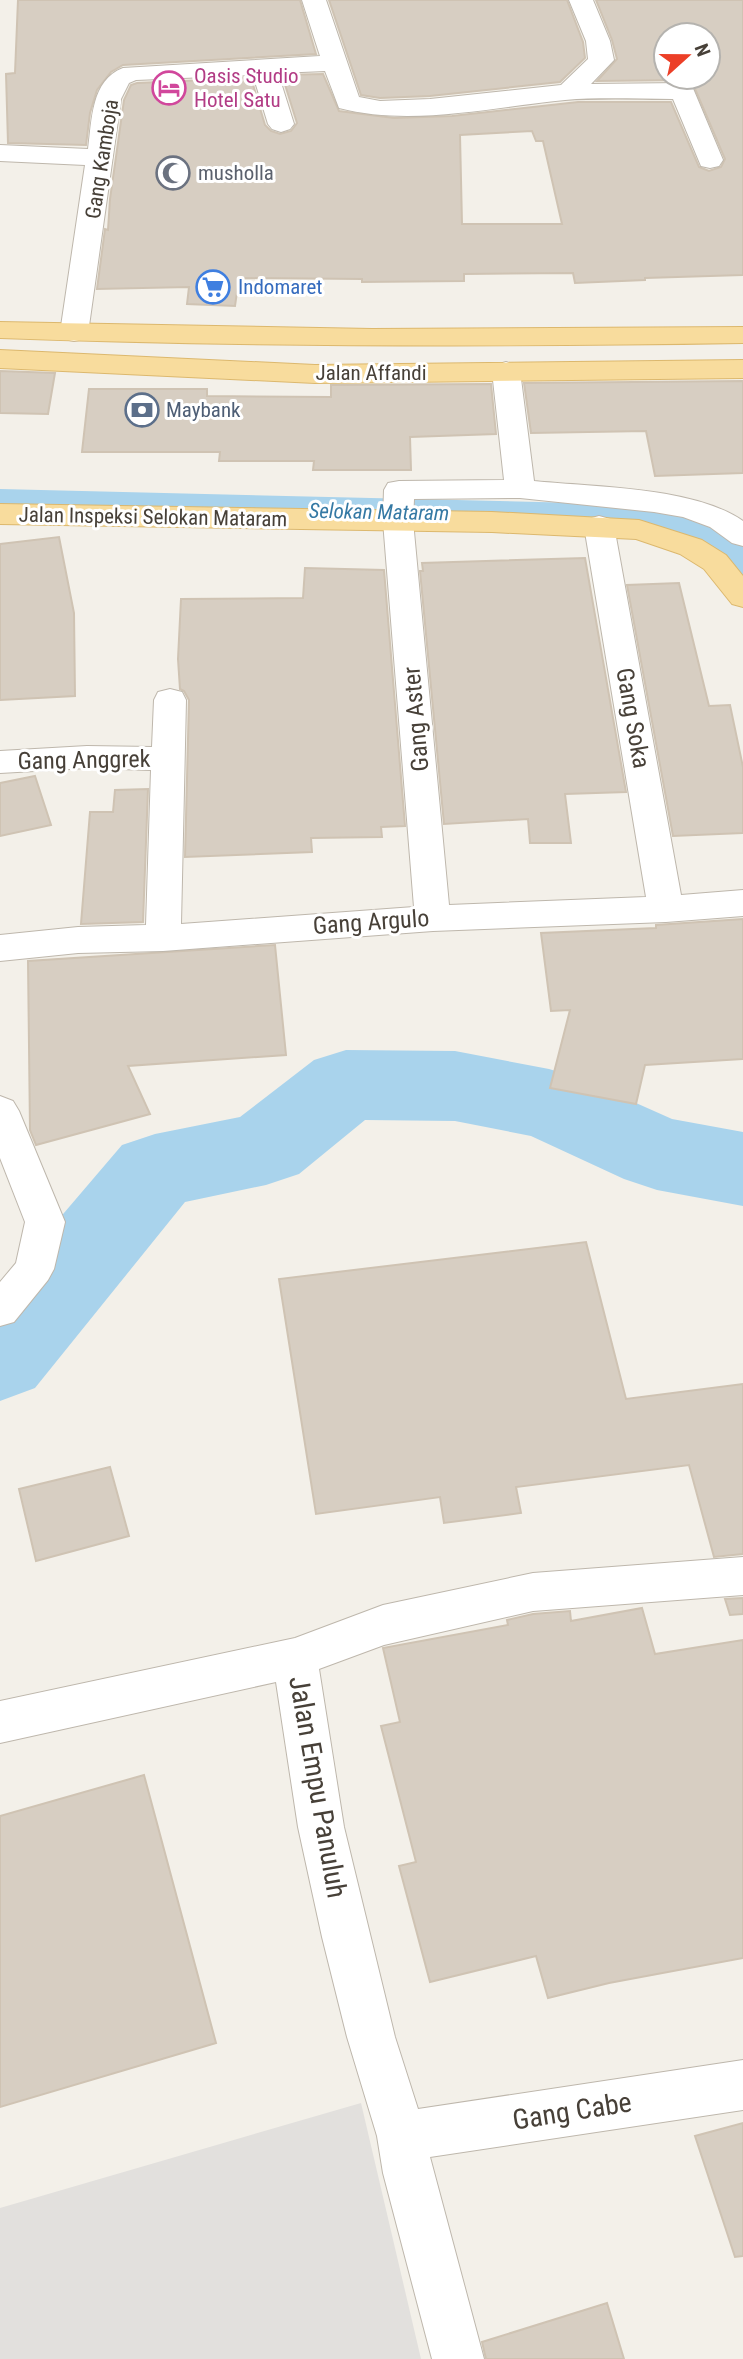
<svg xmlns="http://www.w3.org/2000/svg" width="743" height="2359" font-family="'Roboto Condensed',sans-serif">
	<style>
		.parking { fill: #e2e0dd }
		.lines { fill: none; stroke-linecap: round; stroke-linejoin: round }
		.canal { fill: #a9d3ec; fill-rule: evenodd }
		.river { fill: #a9d3ec; fill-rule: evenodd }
		.building { fill: #d7cec2; stroke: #cfc3b3; stroke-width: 2; fill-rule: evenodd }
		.minor-casing { stroke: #beb7ac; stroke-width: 2 }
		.major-casing { stroke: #dcb86e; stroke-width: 2 }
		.minor { fill: #fff; fill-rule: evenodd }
		.major { fill: #f8dc9d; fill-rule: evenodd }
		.labels { text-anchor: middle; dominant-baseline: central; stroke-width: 6; stroke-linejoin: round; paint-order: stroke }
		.far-hotel-label { font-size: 21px; fill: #b23c85; stroke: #fff; text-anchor: start }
		.far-street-label { font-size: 21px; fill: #474038; stroke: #fff }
		.far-worship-label { font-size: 21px; fill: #5b616d; stroke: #fff; text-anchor: start }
		.far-shop-label { font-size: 21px; fill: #366cbe; stroke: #fff; text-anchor: start }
		.far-service-label { font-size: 21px; fill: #4e5e75; stroke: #fff; text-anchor: start }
		.far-water-label { font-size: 21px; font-style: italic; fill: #3579a4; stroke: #fff }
		.street-label { font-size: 24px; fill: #474038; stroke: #fff }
		.near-street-label { font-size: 28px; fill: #474038; stroke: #fff }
	</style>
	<rect width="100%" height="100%" fill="#f3f0e9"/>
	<!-- parking -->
	<polygon class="parking" points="361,2103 421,2359 0,2359 0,2208"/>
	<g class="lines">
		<!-- canal -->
		<polygon class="canal" points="0,489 663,505 679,509 743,539 743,582 727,578 711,559 655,533 0,517"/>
		<!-- river -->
		<polygon class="river" points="346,1050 455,1051 549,1069 582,1079 672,1119 743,1132 743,1206 657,1190 624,1179 531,1136 455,1121 365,1120 299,1174 266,1185 185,1202 35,1388 0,1401 0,1288 122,1145 155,1134 240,1117 314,1060"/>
	</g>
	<!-- building -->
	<g class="building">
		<polygon points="18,0 300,0 316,54 123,65 111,72 97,90 90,113 86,145 8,143 6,74 15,73"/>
		<polygon points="329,0 567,0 583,42 585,58 560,82 430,96 380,98 361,95"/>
		<path d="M 596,0 L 743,0 L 743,275 L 645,278 L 645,280 L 575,283 L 573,273 L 464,274 L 464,281 L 362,282 L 362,279 L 239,278 L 235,306 L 187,304 L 189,287 L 97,289 L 105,229 L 108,230 L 110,199 L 124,100 L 131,85 L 137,83 L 251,78 L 265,125 L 271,131 L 280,134 L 291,131 L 297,123 L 282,75 L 323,74 L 339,111 L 394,118 L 452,116 L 578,102 L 671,102 L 699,167 L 709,171 L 721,167 L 725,159 L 693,84 L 683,80 L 597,81 L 617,59 L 612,40 ZM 666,35 L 708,35 L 708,77 L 666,77 ZM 532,131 L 536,141 L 543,141 L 562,224 L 462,224 L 460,135 Z"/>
		<polygon points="0,371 55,373 48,414 0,413"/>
		<polygon points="743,381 743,473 655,476 646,431 531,433 524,383"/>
		<polygon points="491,384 496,434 410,437 411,470 313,470 314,461 219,461 220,452 82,452 89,389 207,389 207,396 331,397 331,385"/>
		<polygon points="59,537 74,613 75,696 0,700 0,544"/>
		<polygon points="585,558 626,792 565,794 571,843 530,843 528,819 444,824 420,571 423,571 422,563"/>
		<polygon points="305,568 384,570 405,826 381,827 382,837 311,838 312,852 185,857 189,700 184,691 180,689 178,659 181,599 303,598"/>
		<polygon points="679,583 709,706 730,705 743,767 743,833 673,836 627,585"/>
		<polygon points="35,776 51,825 0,836 0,783"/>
		<polygon points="148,789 143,922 81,924 90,812 113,812 115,790"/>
		<polygon points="743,919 743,1059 645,1065 636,1104 550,1088 570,1010 551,1011 541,933 656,928 656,925"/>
		<polygon points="275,945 286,1055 128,1066 150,1114 36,1145 30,1130 28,961"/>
		<polygon points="586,1242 626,1399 743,1384 743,1554 714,1557 689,1465 516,1487 521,1513 444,1523 440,1497 316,1514 279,1279"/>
		<polygon points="110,1467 129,1536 36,1561 19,1489"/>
		<polygon points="743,1598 743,1614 730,1615 725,1599"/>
		<polygon points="642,1608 655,1654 743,1640 743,1958 609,1983 548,1998 536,1956 430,1982 399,1866 416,1862 381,1726 400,1722 383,1648 508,1625 507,1620 533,1614 570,1611 571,1621"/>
		<polygon points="144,1775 216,2043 0,2107 0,1816"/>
		<polygon points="743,2123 743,2256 735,2257 695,2136"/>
		<polygon points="607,2303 624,2359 486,2359 482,2342"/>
	</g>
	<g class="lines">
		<defs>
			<g id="minor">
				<path d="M 302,0 L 326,0 L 359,97 L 380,101 L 430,99 L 561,85 L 588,59 L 586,41 L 569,0 L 593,0 L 610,41 L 614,60 L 591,84 L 683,83 L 692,86 L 723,160 L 719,166 L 710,168 L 701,166 L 673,99 C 638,99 600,97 565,100 C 491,107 412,127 339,108 L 325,71 L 278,73 L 294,124 L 290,129 L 281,132 L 272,129 L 268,124 L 253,75 L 136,80 L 129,83 L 121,99 L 88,333 L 84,339 L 74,341 L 64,339 L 60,333 L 85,165 L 0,161 L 0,145 L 88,149 C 92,120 91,80 123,68 L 320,56 Z"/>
				<path d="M 506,362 L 516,365 L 520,371 L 534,481 C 593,487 695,487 743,521 L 743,546 L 732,543 L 710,527 L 683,517 L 654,512 L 520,498 L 414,499 L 413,521 L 449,905 L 646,897 L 584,526 L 588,519 L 599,516 L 610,519 L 614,526 L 681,895 L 743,890 L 743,916 L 666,922 L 433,931 L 163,951 L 78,953 L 0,961 L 0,935 L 78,927 L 146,925 L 151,770 L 87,768 L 0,773 L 0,751 L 87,746 L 152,747 L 154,700 L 158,692 L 170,689 L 182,692 L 186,700 L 181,924 L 414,907 L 383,521 L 384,490 L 388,483 L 399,481 L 504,480 L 492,371 L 496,365 Z"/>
				<polygon points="0,1096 13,1101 19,1111 65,1222 54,1269 48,1280 14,1322 0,1326 0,1282 16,1263 25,1222 0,1158"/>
				<polygon points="743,1557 743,1595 533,1611 384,1645 319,1669 344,1827 395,2037 418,2109 743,2060 743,2110 430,2157 484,2359 432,2359 383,2173 377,2136 347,2037 322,1937 298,1827 276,1682 0,1743 0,1701 295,1638 383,1605 533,1573"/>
			</g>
			<g id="major">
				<path d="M 0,322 L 372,329 L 743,327 L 743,343 C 495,347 248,347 0,338 Z"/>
				<polygon points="0,350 315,365 743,360 743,378 315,383 0,368"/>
				<polygon points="0,504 492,512 639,520 702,540 726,555 743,576 743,607 732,604 704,569 680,554 636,539 492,532 0,524"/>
			</g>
		</defs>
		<!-- minor casing -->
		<use href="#minor" class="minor-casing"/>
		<!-- major casing -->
		<use href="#major" class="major-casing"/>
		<!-- minor -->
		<use href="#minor" class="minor"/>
		<!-- major -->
		<use href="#major" class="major"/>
	</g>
	<!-- icons -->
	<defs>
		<symbol id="hotel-ring" viewBox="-11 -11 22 22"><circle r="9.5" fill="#fff" stroke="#d1479c" stroke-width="1.5"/><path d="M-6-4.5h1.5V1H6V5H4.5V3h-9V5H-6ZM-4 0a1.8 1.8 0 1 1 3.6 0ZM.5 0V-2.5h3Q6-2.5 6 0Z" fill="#d1479c"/></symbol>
		<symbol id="mosque-ring" viewBox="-11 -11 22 22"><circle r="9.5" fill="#fff" stroke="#6b7280" stroke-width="1.5"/><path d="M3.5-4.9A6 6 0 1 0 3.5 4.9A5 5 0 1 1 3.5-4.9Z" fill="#6b7280"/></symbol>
		<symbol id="supermarket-ring" viewBox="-11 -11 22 22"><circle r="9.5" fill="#fff" stroke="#3f7fe0" stroke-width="1.5"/><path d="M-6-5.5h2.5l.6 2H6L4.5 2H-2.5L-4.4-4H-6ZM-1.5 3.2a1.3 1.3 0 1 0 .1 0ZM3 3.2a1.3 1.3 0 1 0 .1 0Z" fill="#3f7fe0"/></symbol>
		<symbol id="bank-ring" viewBox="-11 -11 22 22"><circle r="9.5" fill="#fff" stroke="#5c6f8a" stroke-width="1.5"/><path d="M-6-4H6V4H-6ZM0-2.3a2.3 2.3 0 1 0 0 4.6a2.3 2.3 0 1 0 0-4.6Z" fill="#5c6f8a"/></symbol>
	</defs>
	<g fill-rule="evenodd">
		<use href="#hotel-ring" x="150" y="69" width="38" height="38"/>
		<use href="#mosque-ring" x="154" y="154" width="38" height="38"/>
		<use href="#supermarket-ring" x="194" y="268" width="38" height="38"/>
		<use href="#bank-ring" x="123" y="391" width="38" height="38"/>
	</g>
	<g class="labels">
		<!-- far-hotel labels -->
		<g class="far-hotel-label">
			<text x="194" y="76">Oasis Studio<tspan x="194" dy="24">Hotel Satu</tspan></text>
		</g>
		<!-- far-street labels -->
		<g class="far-street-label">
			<text transform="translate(102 159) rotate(-81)">Gang Kamboja</text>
			<text x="371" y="373">Jalan Affandi</text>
			<text transform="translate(153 517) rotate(1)">Jalan Inspeksi Selokan Mataram</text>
		</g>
		<!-- far-worship labels -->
		<g class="far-worship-label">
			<text x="198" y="173">musholla</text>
		</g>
		<!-- far-shop labels -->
		<g class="far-shop-label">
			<text x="238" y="287">Indomaret</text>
		</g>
		<!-- far-service labels -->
		<g class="far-service-label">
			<text x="166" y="410">Maybank</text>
		</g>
		<!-- far-water labels -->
		<g class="far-water-label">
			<text transform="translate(379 512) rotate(1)">Selokan Mataram</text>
		</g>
		<!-- street labels -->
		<g class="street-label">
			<text transform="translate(633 718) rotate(80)">Gang Soka</text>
			<text transform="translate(416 719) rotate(-95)">Gang Aster</text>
			<text transform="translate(84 760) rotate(-1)">Gang Anggrek</text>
			<text transform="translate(371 922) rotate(-4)">Gang Argulo</text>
		</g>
		<!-- near-street labels -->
		<g class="near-street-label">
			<text transform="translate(318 1787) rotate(80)">Jalan Empu Panuluh</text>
			<text transform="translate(572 2111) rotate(-9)">Gang Cabe</text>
		</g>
	</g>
	<!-- north arrow -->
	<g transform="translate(687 56) rotate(69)"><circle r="33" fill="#ffffff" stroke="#b5b3af" stroke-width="2"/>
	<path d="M0-5L12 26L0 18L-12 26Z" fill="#ec3f27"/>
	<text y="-10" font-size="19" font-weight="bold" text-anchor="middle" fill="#474038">N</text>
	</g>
</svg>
